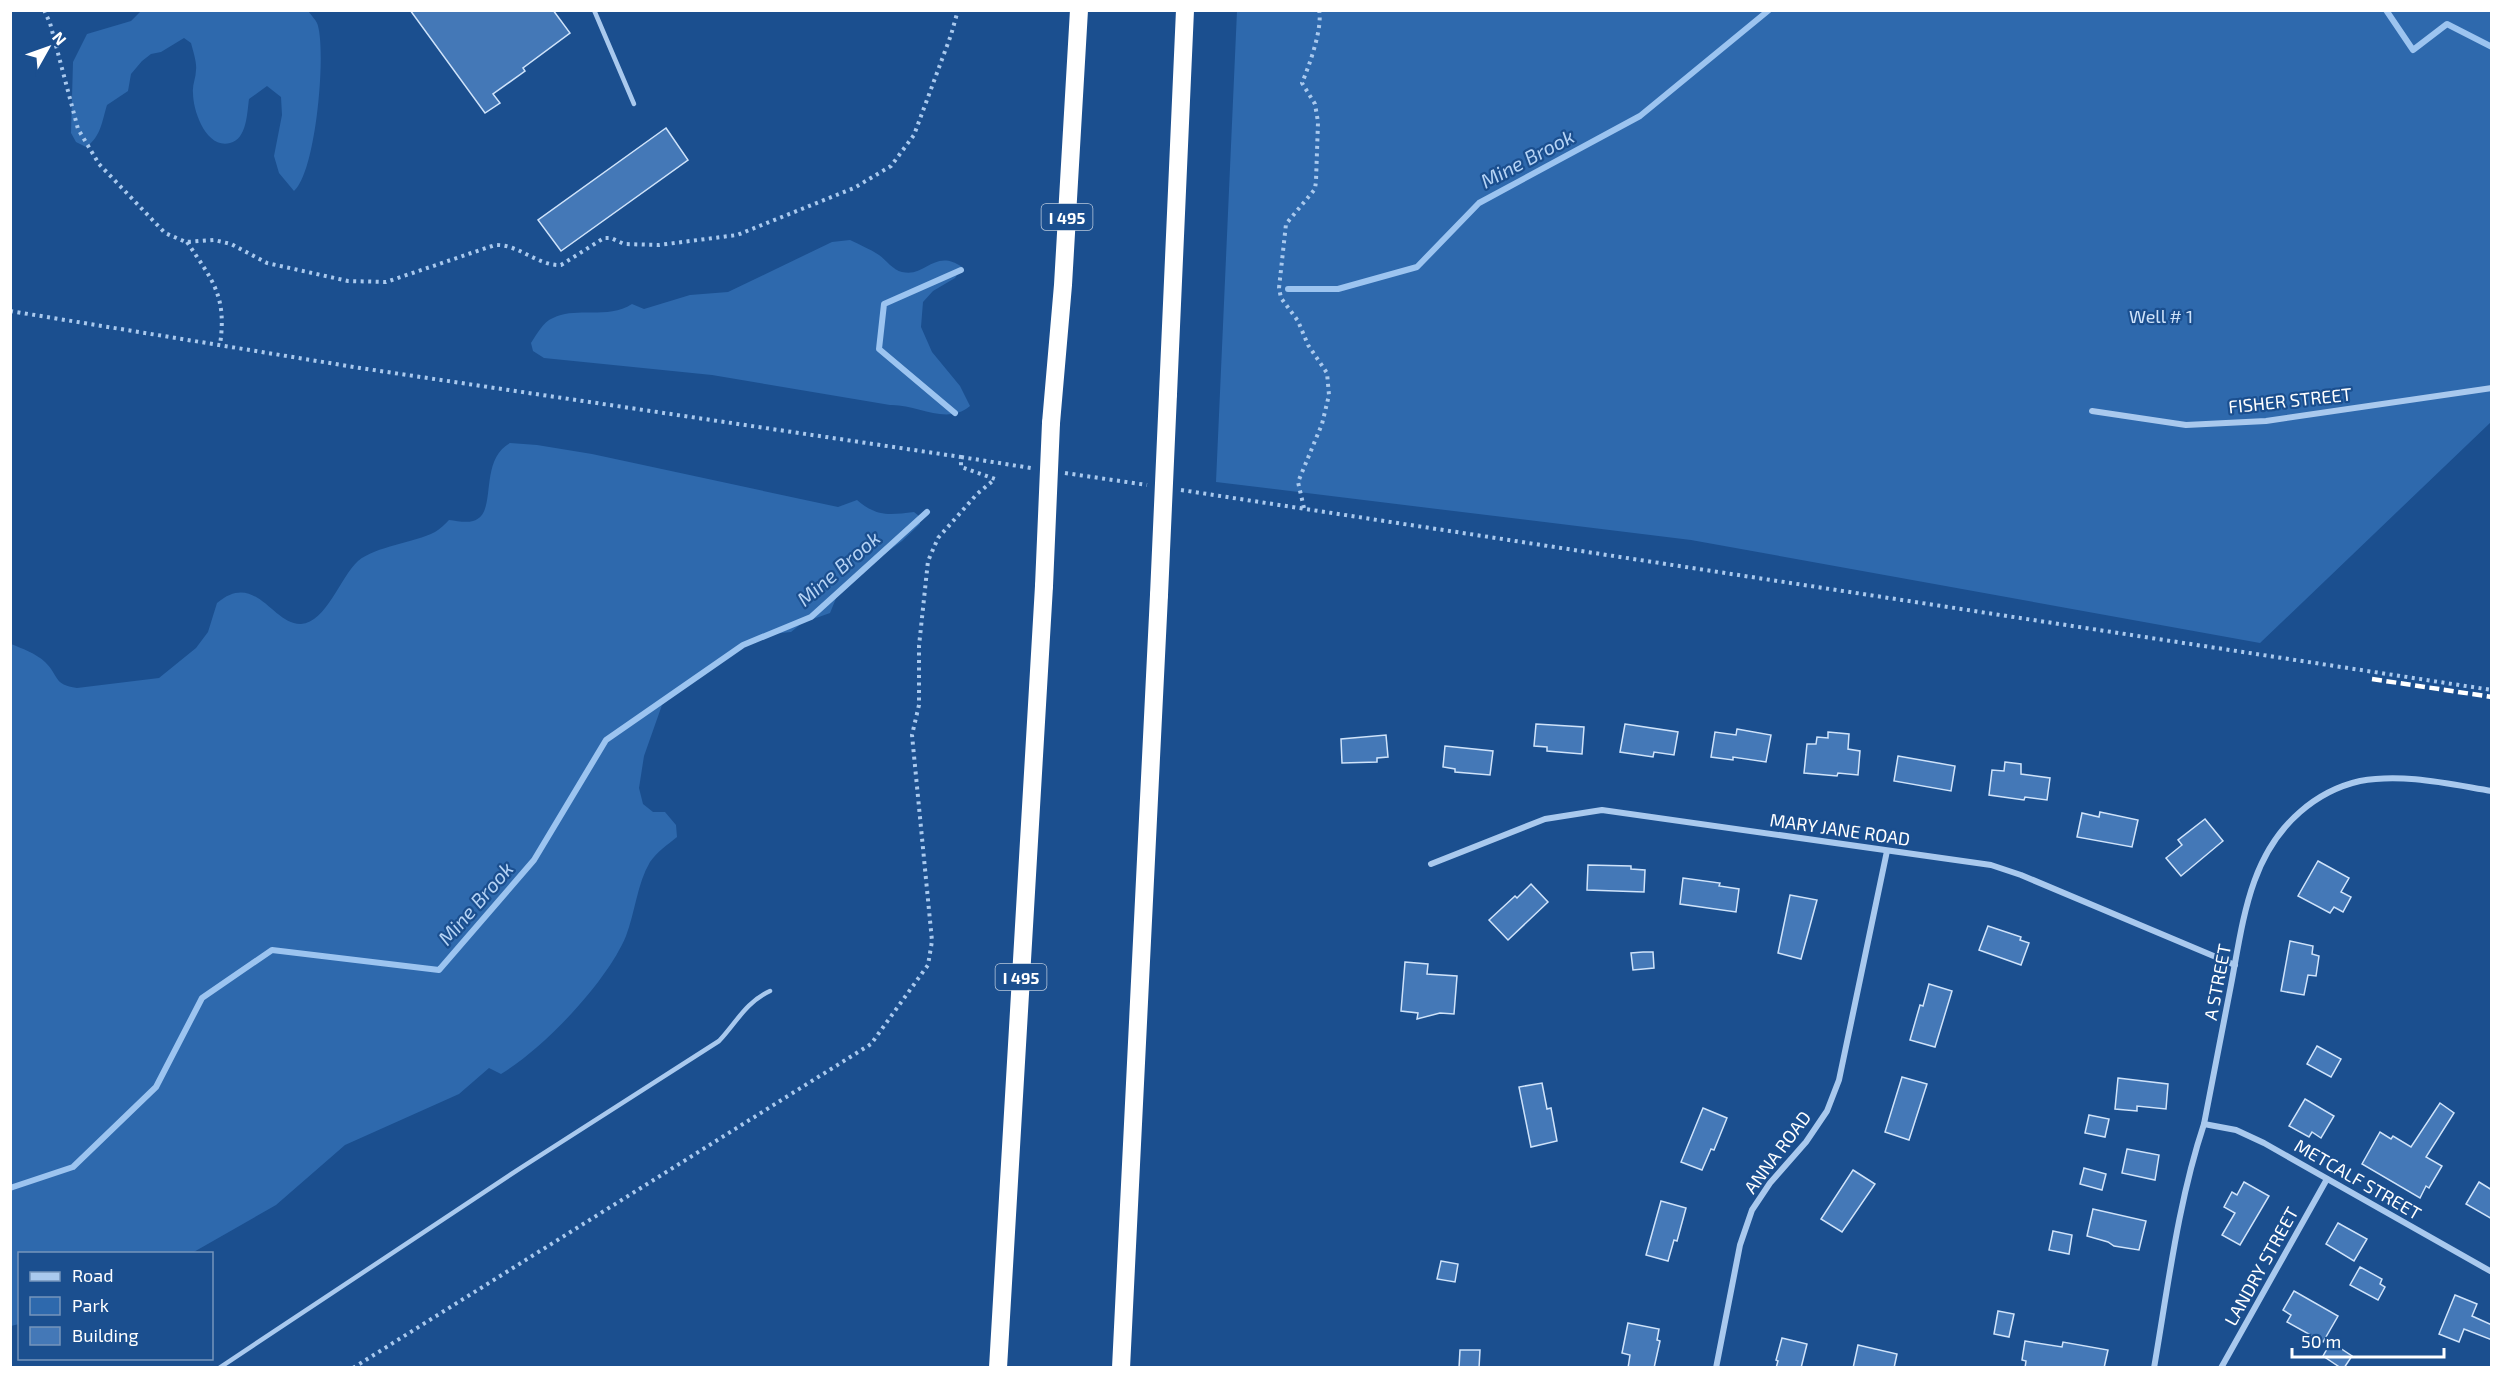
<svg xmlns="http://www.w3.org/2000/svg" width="2502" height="1378" font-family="'Exo 2',sans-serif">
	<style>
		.green { fill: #2e69ad }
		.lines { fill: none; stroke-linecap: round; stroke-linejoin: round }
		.stream { stroke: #9cc4f0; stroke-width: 6 }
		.building { fill: #4478b7; stroke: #cfe3fa; stroke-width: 1.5 }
		.path { stroke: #a9c9ee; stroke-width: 4; stroke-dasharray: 3 4.5; stroke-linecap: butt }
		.service { stroke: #a9c9ee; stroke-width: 4.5 }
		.minor { stroke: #a9c9ee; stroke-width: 6 }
		.motorway { stroke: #fff; stroke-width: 18 }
		.rail { stroke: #fff; stroke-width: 4.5; stroke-dasharray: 10 4.5; stroke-linecap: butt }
		.motorway-bridge { stroke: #fff; stroke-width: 18 }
		.labels { text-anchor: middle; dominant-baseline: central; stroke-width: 4.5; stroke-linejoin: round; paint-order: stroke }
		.shield { fill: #1b4f8f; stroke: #bbcadd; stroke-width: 1.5 }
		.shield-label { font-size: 16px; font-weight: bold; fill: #fff }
		.park-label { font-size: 18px; fill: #cfe3fa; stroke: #1b4f8f }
		.street-label { font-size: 18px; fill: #fff; stroke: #1b4f8f }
		.water-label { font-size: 20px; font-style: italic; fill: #b5d3f5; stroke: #1b4f8f }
	</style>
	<rect width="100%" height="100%" fill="#1b4f8f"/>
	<!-- green -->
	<g class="green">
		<path d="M 141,11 L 308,11 C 311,15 317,21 318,26 C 326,55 316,172 294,191 L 279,173 L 274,156 L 282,115 L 281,97 L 267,86 L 249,99 C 247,113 247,139 230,143 C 206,149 193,111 193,93 C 192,85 196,78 196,70 C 197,62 193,51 191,43 L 184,38 L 161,52 L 151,54 L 142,61 L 131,74 L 128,91 L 107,105 C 102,121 101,137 86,147 L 76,142 L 71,133 L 73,62 L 87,34 L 131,21 Z"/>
		<polygon points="1237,11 2491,11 2491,422 2260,643 1691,540 1216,482"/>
		<path d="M 850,240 C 860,245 870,249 879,255 C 886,260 893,270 902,272 C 926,278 934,248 962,267 L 955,278 L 933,291 L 923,302 L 921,327 L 932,352 L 960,386 L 970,406 C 946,426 918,404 890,405 L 712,375 L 544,358 L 533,351 L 531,343 C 537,334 543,322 553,318 C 577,306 607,320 632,304 L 644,309 L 690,295 L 728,292 L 832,242 Z"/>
		<path d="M 510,443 L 537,445 L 592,454 L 838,507 L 857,500 C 877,517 889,515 914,512 L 919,516 L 920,524 L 902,541 L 845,583 L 839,591 L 830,613 L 802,623 L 791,632 L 761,635 L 704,670 L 662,705 L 644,756 L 639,788 L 643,804 L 653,812 L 665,812 L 676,825 L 677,837 C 667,845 657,852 650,862 C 637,884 635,913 626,936 C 607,982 543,1049 501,1074 L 489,1068 L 459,1094 L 345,1145 L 276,1205 L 192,1253 L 20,1254 L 19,1324 L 11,1326 L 11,644 C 21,648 37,654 45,662 C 59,675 53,685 77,688 L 159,678 L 196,648 L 208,632 L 217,603 C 256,570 272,625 301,624 C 326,623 341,576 358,561 C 376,546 414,543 435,532 C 440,529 445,524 449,520 C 457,521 466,523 473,521 C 499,514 477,462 510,443 Z"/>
	</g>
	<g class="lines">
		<!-- stream -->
		<g class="stream">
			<polyline points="2386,10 2413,50 2447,24 2492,47"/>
			<polyline points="1288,289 1338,289 1417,267 1479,203 1640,116 1769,10"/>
			<polyline points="955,413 879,349 884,304 961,270"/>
			<polyline points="10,1188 73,1167 156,1087 202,998 272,950 439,970 534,860 606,740 743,645 811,617 927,512"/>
		</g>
	</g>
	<!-- building -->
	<g class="building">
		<polygon points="410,10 553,10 570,33 523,68 525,71 493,94 500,103 485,113"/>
		<polygon points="666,128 688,160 561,251 538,220"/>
		<polygon points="1536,724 1584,727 1582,754 1547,751 1547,747 1534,746"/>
		<polygon points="1625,724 1678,732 1674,755 1654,752 1653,757 1620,752"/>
		<polygon points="1737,729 1771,735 1766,762 1733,757 1733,760 1711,757 1715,732 1736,735"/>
		<polygon points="1828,732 1849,734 1848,749 1860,751 1858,775 1838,773 1837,776 1804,773 1807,744 1816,744 1817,737 1828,738"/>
		<polygon points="1386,735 1388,757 1377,758 1377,762 1342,763 1341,739"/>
		<polygon points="1445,746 1493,751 1490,775 1455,772 1455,769 1443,767"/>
		<polygon points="1898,756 1955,766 1951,791 1894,781"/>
		<polygon points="2005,762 2021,764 2021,774 2050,778 2047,800 2025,797 2024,800 1989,795 1992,770 2004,771"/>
		<polygon points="2100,812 2138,820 2132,847 2077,837 2082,813 2099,817"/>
		<polygon points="2205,819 2223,841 2181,876 2166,858 2182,845 2178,840"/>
		<polygon points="2318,861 2349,878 2341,892 2351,897 2343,912 2334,907 2330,913 2298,896"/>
		<polygon points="1588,865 1631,866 1631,869 1645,870 1644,892 1587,890"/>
		<polygon points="1683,878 1720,883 1719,886 1739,889 1736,912 1680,904"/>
		<polygon points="1531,884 1548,902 1508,940 1489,920 1515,896 1517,898"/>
		<polygon points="1790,895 1817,900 1801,959 1778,953"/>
		<polygon points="1988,926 2021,937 2020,940 2029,943 2021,965 1979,950"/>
		<polygon points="2290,941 2313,946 2312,954 2319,956 2316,976 2308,975 2304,995 2281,991"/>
		<polygon points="1643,952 1653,952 1654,968 1633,970 1631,953"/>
		<polygon points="1405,962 1428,964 1427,974 1457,976 1454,1014 1440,1013 1417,1019 1418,1013 1401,1011"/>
		<polygon points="1929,984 1952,991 1935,1047 1910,1040 1920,1005 1923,1006"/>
		<polygon points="2317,1046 2341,1059 2331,1077 2307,1064"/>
		<polygon points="1902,1077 1927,1084 1909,1140 1885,1132"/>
		<polygon points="2118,1078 2168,1084 2166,1109 2137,1106 2137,1111 2115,1109"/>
		<polygon points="1542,1083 1547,1109 1551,1108 1557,1141 1531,1147 1519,1087"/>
		<polygon points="2305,1099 2334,1116 2321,1138 2312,1132 2309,1137 2289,1126"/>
		<polygon points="2440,1103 2454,1113 2426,1157 2442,1166 2429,1188 2426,1186 2420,1198 2362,1164 2380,1132 2391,1139 2393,1136 2411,1147"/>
		<polygon points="1703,1108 1727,1118 1714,1150 1711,1149 1702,1170 1681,1162"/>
		<polygon points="2089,1115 2109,1119 2105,1137 2085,1133"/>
		<polygon points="2127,1149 2159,1155 2155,1180 2122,1173"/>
		<polygon points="2084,1168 2106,1174 2102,1190 2080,1184"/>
		<polygon points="1853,1170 1875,1184 1842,1232 1821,1219"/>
		<polygon points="2244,1182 2269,1196 2240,1245 2222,1235 2235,1213 2224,1207 2232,1192 2237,1195"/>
		<polygon points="2479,1182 2492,1190 2492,1219 2466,1204"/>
		<polygon points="1661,1201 1686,1208 1677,1241 1674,1240 1668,1261 1646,1255"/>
		<polygon points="2093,1209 2146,1221 2139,1250 2114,1246 2108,1242 2087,1236"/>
		<polygon points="2338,1223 2367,1239 2354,1261 2326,1244"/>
		<polygon points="2053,1231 2072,1235 2069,1254 2049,1250"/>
		<polygon points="1441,1261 1458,1264 1455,1282 1437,1279"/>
		<polygon points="2360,1267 2382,1279 2380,1284 2385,1287 2378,1300 2350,1285"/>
		<polygon points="2294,1291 2338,1316 2323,1342 2287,1322 2291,1315 2283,1310"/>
		<polygon points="2455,1295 2477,1304 2472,1316 2492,1325 2492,1340 2464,1329 2459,1342 2439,1334"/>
		<polygon points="1998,1311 2014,1314 2009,1337 1994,1334"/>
		<polygon points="1628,1323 1659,1329 1657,1340 1660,1341 1654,1368 1628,1368 1630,1355 1622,1353"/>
		<polygon points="1782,1338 1807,1344 1801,1368 1776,1368 1778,1361 1776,1360"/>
		<polygon points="2025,1341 2062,1347 2063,1342 2108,1350 2104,1368 2025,1368 2026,1361 2022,1360"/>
		<polygon points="2331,1342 2352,1356 2344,1368 2341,1368 2323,1356"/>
		<polygon points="1858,1345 1897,1354 1894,1368 1853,1368"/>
		<polygon points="1460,1350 1480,1350 1479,1368 1459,1368"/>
	</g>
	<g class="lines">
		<!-- path -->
		<g class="path">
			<path d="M 44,10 L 50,23 L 78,129 L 99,164 L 165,233 L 186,242 L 214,240 L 231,244 L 267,263 L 348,281 L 386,282 L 495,245 C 519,244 537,266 561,265 L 604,238 L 611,238 L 624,244 L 659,245 L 737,235 L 854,188 L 891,166 L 914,135 L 951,35 L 958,10"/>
			<path d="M 187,242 C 213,281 227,296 220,345"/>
			<polyline points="10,311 360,368 934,453 961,457 961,467 995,479 977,494 938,538 928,561 919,646 919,705 912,735 932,941 928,965 871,1044 353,1368"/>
			<polyline points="961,457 1031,468"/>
			<polyline points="1065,473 1147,485"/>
			<polyline points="1181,490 2492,690"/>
			<path d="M 1304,508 L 1298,482 L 1322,424 L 1329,395 L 1327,373 L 1308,345 L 1298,321 L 1281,298 L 1279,288 L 1286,224 L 1315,189 L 1316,181 L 1318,122 L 1315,104 L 1302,83 C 1309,66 1323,28 1319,10"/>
		</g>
		<!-- service -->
		<g class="service">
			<polyline points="594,10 634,104"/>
			<path d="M 219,1368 L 522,1167 L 719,1041 C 736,1023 746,1002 770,991"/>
		</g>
		<!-- minor -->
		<g class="minor">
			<polyline points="2092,411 2186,425 2266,421 2492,388"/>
			<polyline points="1431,864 1545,819 1602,810 1991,865 2021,875 2235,965"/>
			<polyline points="2204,1124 2236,1130 2264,1143 2492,1272"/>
			<polyline points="1716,1368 1740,1245 1752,1210 1770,1183 1806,1142 1827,1111 1839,1080 1887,851"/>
			<path d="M 2154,1368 C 2168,1287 2178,1202 2204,1124 C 2213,1078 2222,1031 2231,985 C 2243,922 2249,856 2300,812 C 2317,797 2338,786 2360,781 C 2403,773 2449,784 2492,791"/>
			<polyline points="2221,1368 2327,1179"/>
		</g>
		<!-- motorway -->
		<g class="motorway">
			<polyline points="1168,394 1185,10"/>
			<polyline points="1051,423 1063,285 1079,10"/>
			<polyline points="998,1368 1044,586"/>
			<polyline points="1121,1368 1159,595"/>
		</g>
		<!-- rail -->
		<polyline class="rail" points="2372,679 2492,697"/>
		<!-- motorway-bridge -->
		<g class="motorway-bridge">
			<polyline points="1044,586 1051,423"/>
			<polyline points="1159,595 1168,394"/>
		</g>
	</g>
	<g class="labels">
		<!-- shield labels -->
		<g class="shield">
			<rect x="1041.5" y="204" width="51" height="26" rx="4.5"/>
			<rect x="995.5" y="964" width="51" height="26" rx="4.5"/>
		</g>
		<g class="shield-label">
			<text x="1067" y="217">I 495</text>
			<text x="1021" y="977">I 495</text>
		</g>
		<!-- park labels -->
		<g class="park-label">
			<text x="2161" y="316">Well # 1</text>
		</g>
		<!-- street labels -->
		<g class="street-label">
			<text transform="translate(2290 400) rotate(-6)">FISHER STREET</text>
			<text transform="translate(1840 829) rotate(8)">MARY JANE ROAD</text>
			<text transform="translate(2217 982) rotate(-79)">A STREET</text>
			<text transform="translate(1777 1152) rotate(-53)">ANNA ROAD</text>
			<text transform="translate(2358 1179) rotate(30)">METCALF STREET</text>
			<text transform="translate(2261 1266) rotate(-61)">LANDRY STREET</text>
		</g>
		<!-- water labels -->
		<g class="water-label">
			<text transform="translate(1527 158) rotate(-28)">Mine Brook</text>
			<text transform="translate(838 568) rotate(-41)">Mine Brook</text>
			<text transform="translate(475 903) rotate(-49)">Mine Brook</text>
		</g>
	</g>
	<!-- border -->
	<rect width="2502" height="1378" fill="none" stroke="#ffffff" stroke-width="24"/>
	<!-- legend -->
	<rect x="18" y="1252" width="195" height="108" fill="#1b4f8f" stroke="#7695bc" stroke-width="1.5"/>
	<rect x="30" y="1272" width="30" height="9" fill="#a9c9ee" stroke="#7695bc" stroke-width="1.5"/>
	<text x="72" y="1282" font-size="18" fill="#ffffff">Road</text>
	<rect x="30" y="1297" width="30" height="18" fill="#2e69ad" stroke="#7695bc" stroke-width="1.5"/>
	<text x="72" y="1312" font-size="18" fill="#ffffff">Park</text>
	<rect x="30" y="1327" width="30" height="18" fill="#4478b7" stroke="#7695bc" stroke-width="1.5"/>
	<text x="72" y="1342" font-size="18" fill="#ffffff">Building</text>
	<!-- north arrow -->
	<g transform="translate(48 48) rotate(50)" stroke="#1b4f8f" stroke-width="4.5" paint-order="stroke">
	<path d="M0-4.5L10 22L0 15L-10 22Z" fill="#ffffff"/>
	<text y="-9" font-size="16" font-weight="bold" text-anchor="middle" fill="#ffffff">N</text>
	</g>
	<!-- scale -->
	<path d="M2292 1348v9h152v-9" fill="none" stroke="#ffffff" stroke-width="3"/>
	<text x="2301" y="1348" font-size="18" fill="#ffffff" stroke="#1b4f8f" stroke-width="4.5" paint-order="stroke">50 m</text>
</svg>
